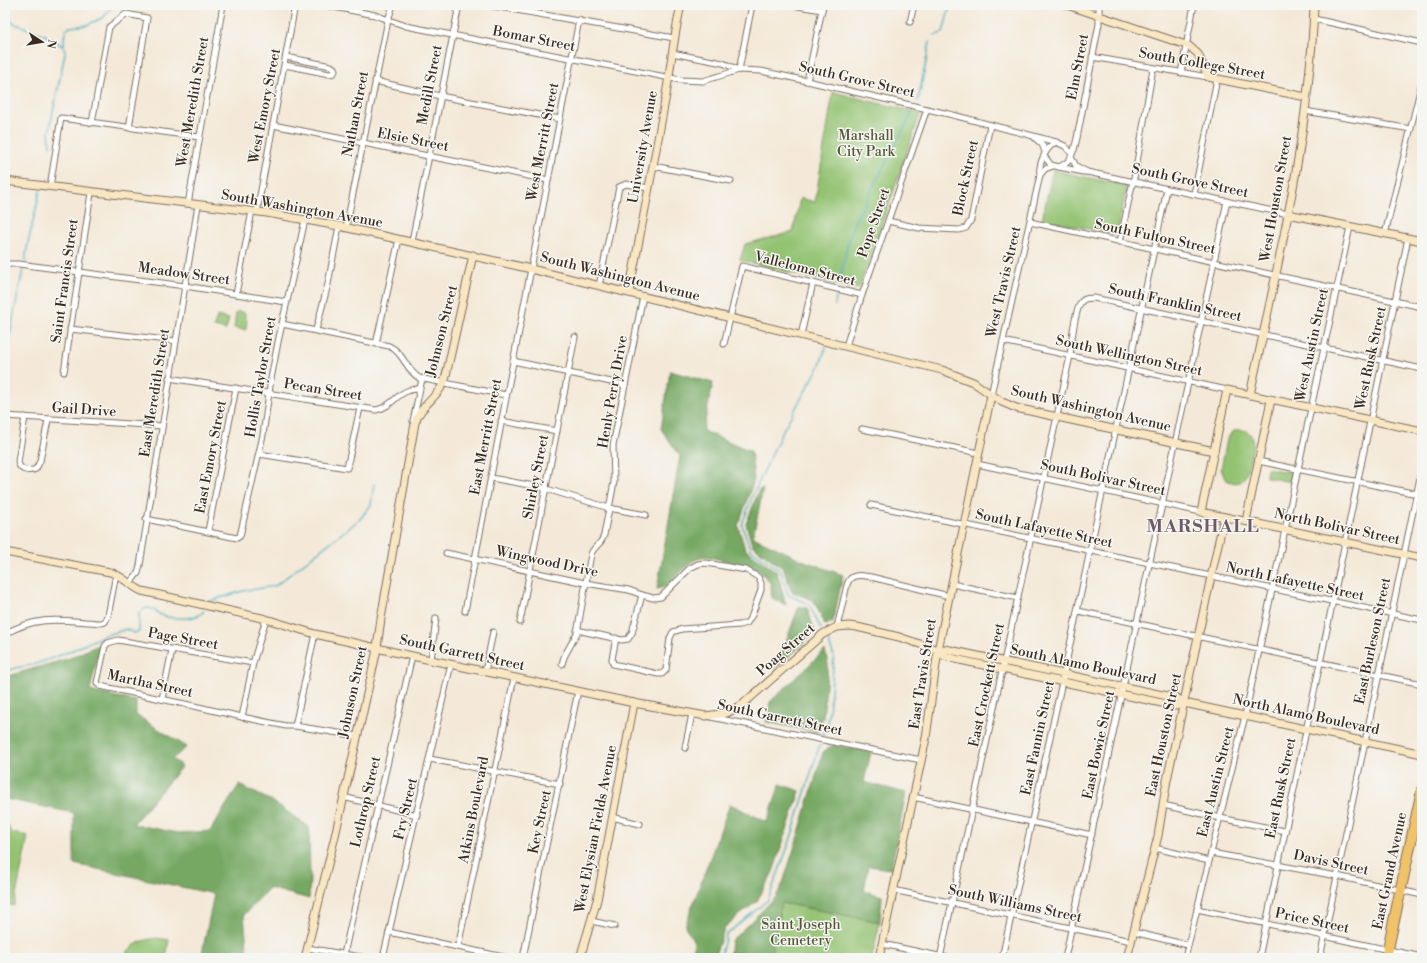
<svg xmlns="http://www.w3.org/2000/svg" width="1427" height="963" font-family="'Libre Bodoni',serif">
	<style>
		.green { fill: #93c271; stroke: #677648 }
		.forest { fill: #76a863; stroke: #586940 }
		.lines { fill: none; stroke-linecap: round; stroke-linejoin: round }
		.stream { stroke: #3faabe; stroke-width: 1.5 }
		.street-casing { stroke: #7c6d5f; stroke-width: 7 }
		.secondary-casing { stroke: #7c6d5f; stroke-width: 9 }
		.highway-casing { stroke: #7c6d5f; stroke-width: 12 }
		.street { stroke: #fff; stroke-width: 5 }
		.secondary { stroke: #f9e7c3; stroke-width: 7 }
		.highway { stroke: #f0c369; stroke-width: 10 }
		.labels { text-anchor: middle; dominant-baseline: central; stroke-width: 3; stroke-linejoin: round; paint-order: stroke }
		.street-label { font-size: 14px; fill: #3b2a1e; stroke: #f6f6f2 }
		.park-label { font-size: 14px; fill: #555837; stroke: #f6f6f2 }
		.district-label { font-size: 18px; font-weight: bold; letter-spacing: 1px; fill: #6d5b66; stroke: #f6f6f2 }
	</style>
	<rect width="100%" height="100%" fill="#f6f6f2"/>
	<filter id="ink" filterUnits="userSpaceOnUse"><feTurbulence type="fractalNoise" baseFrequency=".025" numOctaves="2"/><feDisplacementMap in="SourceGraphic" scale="8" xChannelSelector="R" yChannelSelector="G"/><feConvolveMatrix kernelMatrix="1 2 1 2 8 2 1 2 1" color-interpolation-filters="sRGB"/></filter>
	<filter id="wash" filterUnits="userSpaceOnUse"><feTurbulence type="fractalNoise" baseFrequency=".012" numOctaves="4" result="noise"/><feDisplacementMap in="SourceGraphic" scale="16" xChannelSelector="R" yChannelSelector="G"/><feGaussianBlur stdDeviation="0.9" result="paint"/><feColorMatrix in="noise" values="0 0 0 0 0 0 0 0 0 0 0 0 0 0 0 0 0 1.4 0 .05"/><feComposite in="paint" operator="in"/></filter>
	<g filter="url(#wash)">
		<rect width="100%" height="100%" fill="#f4e9d8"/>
		<!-- green -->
		<g class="green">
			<polygon points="833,92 920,113 920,115 867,267 860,287 857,289 740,260 745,244 793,232 800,198 815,202"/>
			<polygon points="1053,170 1127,186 1117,235 1042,219"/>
			<polygon points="238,311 245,313 245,318 247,320 246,330 234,328 236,313"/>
			<polygon points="217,316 229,319 226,330 214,327"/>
			<path d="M 1237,430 C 1258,429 1253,447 1250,460 C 1247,474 1243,490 1225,479 L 1221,469 L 1227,439 L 1232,432 Z"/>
			<polygon points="1267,468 1292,473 1290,482 1266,477"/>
			<polygon points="5,819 11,832 28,836 14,906 6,904 5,905"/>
			<polygon points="781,903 880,922 872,958 770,958"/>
			<path d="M 157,938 L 169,940 L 166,958 L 123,958 C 130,945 143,939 157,938 Z"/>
		</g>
		<!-- forest -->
		<g class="forest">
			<polygon points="670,371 713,383 703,431 751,451 754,480 738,526 745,549 777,572 786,605 772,598 771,584 758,569 705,556 693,561 665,587 657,589 680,456 661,429"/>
			<polygon points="763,489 753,537 807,562 843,575 833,622 825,625 814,601 791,591 784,569 752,545 746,524 759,490"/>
			<polygon points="799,606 807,608 815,632 776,669"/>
			<polygon points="100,644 90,691 136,701 136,715 187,747 172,759 182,766 133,824 178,833 210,831 239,785 272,801 309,827 310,878 309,899 269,888 244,915 248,958 201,958 214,894 74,864 74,813 5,799 5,677 70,658"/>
			<polygon points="825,650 828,664 823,718 817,732 766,722 770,702"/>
			<polygon points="833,745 871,752 864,782 906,793 891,869 868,866 864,891 882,896 880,922 782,903 770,958 729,958 731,941 776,897 783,883 798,836 823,752"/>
			<polygon points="780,784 800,791 773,872 757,901 725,927 714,958 693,958 694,942 685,926 730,804 767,822"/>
		</g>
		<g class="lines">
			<!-- stream -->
			<g class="stream">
				<polyline points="5,16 13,23 45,35 64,47 65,53 49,132 50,146"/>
				<polyline points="935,35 943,33 950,5"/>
				<polyline points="64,47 64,37 66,30 70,27 87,25 104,17 113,5"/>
				<polyline points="918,101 930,42"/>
				<polyline points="25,262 28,243 40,191"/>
				<polyline points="839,285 847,247 855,221 913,111"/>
				<polyline points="835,305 836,297"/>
				<polyline points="5,357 23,270"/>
				<polyline points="207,602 243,591 275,586 360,519 371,505 374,484"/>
				<polyline points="821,629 809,604 788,595 781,571 750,549 742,525 752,497 782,432 819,367 826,347"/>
				<path d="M 5,672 L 16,668 L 36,664 L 66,653 L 103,636 L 127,629 L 134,633 L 139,631 L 139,613 C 142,611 145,608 147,608 C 152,607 157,613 161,615 C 173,619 196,621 204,611"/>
				<polyline points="823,735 828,723 834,657 828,640"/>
				<polyline points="720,958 726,935 768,900 790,841 820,744"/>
			</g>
		</g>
	</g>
	<g filter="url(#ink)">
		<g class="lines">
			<defs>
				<g id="street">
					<polyline points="324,5 375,15 406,26 681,80 703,81 739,70"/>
					<polyline points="488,5 674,38"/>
					<polyline points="792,5 822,10"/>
					<polyline points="1314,19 1422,43"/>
					<polyline points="910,22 914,5"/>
					<polyline points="672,53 723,63 739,70 761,71 807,81 953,115 1056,142"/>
					<polyline points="1092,57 1208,77"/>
					<polyline points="285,65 329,74 334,73 335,70 334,68 331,66 286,57"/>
					<polyline points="739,70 752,5"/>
					<polyline points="1181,73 1194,5"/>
					<polyline points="375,81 440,96 560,119"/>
					<polyline points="807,81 823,5"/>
					<polyline points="1305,111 1411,129"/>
					<polyline points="92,123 109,27 126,14 147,18 129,128"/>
					<polyline points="273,125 548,180"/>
					<polyline points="1035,138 1042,144 1045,152"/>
					<polyline points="1072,154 1074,150 1077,138 1099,24 1099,5"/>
					<polyline points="653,166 731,181"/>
					<polyline points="1059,167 1083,172 1087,172 1076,166 1071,157"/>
					<polyline points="1087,172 1288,214"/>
					<polyline points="1040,175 1045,169 1053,166"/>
					<polyline points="50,187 61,118 199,137"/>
					<polyline points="1194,194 1217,79"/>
					<polyline points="188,204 223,5"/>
					<polyline points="257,212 295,5"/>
					<polyline points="888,221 919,228 959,230 966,228 971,220 990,125"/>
					<polyline points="1030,222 1422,307"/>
					<polyline points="346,228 388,20 393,5"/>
					<polyline points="1385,234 1422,82"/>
					<polyline points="412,241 459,5"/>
					<polyline points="1120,242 1131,190 1135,174 1153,68"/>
					<polyline points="5,264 19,264 185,286 286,302"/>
					<polyline points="599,286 619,187 626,184 649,188"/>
					<polyline points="236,294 252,211"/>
					<path d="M 282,324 L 389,346 C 403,352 406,370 419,378 L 506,395"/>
					<polyline points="70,329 176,341"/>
					<polyline points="316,330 328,284 339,226"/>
					<polyline points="801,335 813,283"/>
					<polyline points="1003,341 1227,390"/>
					<polyline points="376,344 399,239"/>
					<polyline points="724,344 742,266 862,295"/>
					<polyline points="846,346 862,295 927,109"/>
					<polyline points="513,361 625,385"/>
					<polyline points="64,372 91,193"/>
					<path d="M 169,378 L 376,410 C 394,407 398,388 419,389"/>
					<path d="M 991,395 L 1040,175 C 1038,164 1046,147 1056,142 L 1065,146 L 1072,154 C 1071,161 1065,164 1059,167 L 1051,165 L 1044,156"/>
					<polyline points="5,416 162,426"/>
					<path d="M 25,417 L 18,462 C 20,471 29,472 36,469 L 40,461 L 48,420"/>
					<polyline points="413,421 422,379"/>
					<polyline points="501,421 557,431"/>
					<polyline points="862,429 979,453"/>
					<polyline points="259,454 347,468 360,408"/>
					<polyline points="1258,461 1422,495"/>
					<polyline points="977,464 1201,512"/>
					<polyline points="491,478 540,487 609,508 646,515"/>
					<polyline points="871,505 1422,620"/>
					<polyline points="146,519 237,538 240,536 263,435 271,379 278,342 305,220"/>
					<polyline points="208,531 236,388"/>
					<polyline points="446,553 585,583 629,590 642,595"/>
					<polyline points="130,583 138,573 140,565 198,205"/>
					<polyline points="952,584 1018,598"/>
					<polyline points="465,611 579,20"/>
					<polyline points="1078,611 1422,684"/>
					<polyline points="520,622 575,337"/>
					<path d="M 837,627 L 847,585 C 850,573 861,575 871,577 L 949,596"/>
					<polyline points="577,630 622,640 628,639 632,633 642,595 653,598 661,597 690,568 698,564 706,563 746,570 758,577 761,583 761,590 752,615 747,623 740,625 682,629 673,632 670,638 666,670 662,674 658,674 613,664 612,659 616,638"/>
					<path d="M 5,634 C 40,614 64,621 101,623 L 105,622 L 108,616 L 116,574"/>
					<polyline points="431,660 436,618"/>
					<polyline points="253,663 118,640 108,643 105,646 97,683 100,686 194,706 242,717 286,726 295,726 357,736"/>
					<path d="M 562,664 L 564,657 L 577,633 L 591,554 C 594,546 602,544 604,535 L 614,482 L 613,445 L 643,296"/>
					<polyline points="485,672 493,632"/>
					<polyline points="162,699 172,650"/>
					<polyline points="242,717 253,663 266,619"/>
					<polyline points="711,717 921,760"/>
					<polyline points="295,726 315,634"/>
					<polyline points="685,748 692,714"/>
					<polyline points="430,759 560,784"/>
					<polyline points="343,797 417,815"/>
					<polyline points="913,797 1092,835"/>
					<polyline points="1163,805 1220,818 1285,831"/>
					<polyline points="612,817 640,824"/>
					<polyline points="1155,848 1209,861"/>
					<polyline points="1211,853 1337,876 1422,895"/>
					<polyline points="893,890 1131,941"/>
					<polyline points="1197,909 1422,957"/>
					<polyline points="591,921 615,926"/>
					<polyline points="389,932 508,958"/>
					<polyline points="1133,932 1188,945"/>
					<polyline points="882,944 948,958"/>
					<polyline points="458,947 514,678"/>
					<polyline points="307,948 367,958"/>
					<polyline points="344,954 412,656"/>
					<polyline points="5,957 10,958"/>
					<polyline points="383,958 451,664"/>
					<polyline points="523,958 578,691"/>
					<path d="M 940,958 L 1070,356 C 1071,345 1075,308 1082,301 C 1085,298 1089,298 1094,298 L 1422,369"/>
					<polyline points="1002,958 1062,682 1167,189"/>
					<polyline points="1065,958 1227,201"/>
					<polyline points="1185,958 1245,716 1350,227"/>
					<polyline points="1259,958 1408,238"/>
					<polyline points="1320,958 1422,468"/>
				</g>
				<g id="secondary">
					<polyline points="1067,5 1189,46 1198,54 1208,77 1306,97"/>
					<polyline points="5,181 267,213 339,226 531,269 942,370 973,382 1002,402 1016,408 1214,451"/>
					<polyline points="1288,214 1422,241"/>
					<path d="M 629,292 C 642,227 654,161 666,95 C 671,65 674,35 681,5"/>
					<path d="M 1250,395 C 1277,268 1310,135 1314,5"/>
					<polyline points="1422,431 1227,390 1201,512 1422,558"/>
					<polyline points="1246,521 1271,400"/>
					<path d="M 5,552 L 110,572 C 123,576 130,586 142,591 L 266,619 L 315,634 L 412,656 L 634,703 L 706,716 L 727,713 L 742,705 L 823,634 L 837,627 L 849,626 L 857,627 L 899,637 L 938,650 L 945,649 L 1177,698 L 1184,703 L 1418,753 L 1422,755"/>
					<polyline points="938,650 944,656 955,659 1176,706 1184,703"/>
					<path d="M 305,958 L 335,836 L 376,654 L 381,619 L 415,423 C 420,405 439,397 445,380 L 473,255"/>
					<polyline points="580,958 591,921 597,900 634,703"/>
					<polyline points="879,958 926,738 938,650 991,395"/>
					<polyline points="1127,958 1158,836 1167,780 1224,517"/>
				</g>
				<polyline id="highway" points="1386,958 1422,790"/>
			</defs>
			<!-- street casing -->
			<use href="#street" class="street-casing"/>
			<!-- secondary casing -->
			<use href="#secondary" class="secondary-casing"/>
			<!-- highway casing -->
			<use href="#highway" class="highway-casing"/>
			<!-- street -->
			<use href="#street" class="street"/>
			<!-- secondary -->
			<use href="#secondary" class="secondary"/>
			<!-- highway -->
			<use href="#highway" class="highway"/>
		</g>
	</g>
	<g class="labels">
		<!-- street labels -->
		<g class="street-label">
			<text transform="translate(534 39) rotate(11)">Bomar Street</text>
			<text transform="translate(1202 64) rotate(10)">South College Street</text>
			<text transform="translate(1078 67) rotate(-79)">Elm Street</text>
			<text transform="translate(857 80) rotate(13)">South Grove Street</text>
			<text transform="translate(430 85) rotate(-79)">Medill Street</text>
			<text transform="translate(193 102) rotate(-80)">West Meredith Street</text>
			<text transform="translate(265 106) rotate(-79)">West Emory Street</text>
			<text transform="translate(356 114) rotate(-79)">Nathan Street</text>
			<text transform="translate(413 140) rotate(11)">Elsie Street</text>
			<text transform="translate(543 142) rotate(-79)">West Merritt Street</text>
			<text transform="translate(643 147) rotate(-80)">University Avenue</text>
			<text transform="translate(966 178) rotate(-78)">Block Street</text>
			<text transform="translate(1190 181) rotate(12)">South Grove Street</text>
			<text transform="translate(1276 199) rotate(-80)">West Houston Street</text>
			<text transform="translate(302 209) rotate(10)">South Washington Avenue</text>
			<text transform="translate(874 223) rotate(-71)">Pope Street</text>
			<text transform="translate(1155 237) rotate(12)">South Fulton Street</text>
			<text transform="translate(805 269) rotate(14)">Valleloma Street</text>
			<text transform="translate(184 274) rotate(8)">Meadow Street</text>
			<text transform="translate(620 277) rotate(14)">South Washington Avenue</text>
			<text transform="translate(65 281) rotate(-82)">Saint Francis Street</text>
			<text transform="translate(1004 282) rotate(-77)">West Travis Street</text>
			<text transform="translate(1175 303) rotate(12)">South Franklin Street</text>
			<text transform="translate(442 331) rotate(-76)">Johnson Street</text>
			<text transform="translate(1312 345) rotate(-78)">West Austin Street</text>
			<text transform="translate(1129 356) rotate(12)">South Wellington Street</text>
			<text transform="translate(1371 358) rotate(-78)">West Rusk Street</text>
			<text transform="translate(261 377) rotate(-80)">Hollis Taylor Street</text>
			<text transform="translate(323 390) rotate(9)">Pecan Street</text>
			<text transform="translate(613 392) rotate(-80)">Henly Perry Drive</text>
			<text transform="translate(155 393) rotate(-81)">East Meredith Street</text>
			<text transform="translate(1091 409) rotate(13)">South Washington Avenue</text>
			<text transform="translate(84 410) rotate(4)">Gail Drive</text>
			<text transform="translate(486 437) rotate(-79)">East Merritt Street</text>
			<text transform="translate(211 457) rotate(-79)">East Emory Street</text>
			<text transform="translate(536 477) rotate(-79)">Shirley Street</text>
			<text transform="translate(1103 478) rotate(12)">South Bolivar Street</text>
			<text transform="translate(1337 527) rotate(12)">North Bolivar Street</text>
			<text transform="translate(1044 529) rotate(12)">South Lafayette Street</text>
			<text transform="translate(547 562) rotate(12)">Wingwood Drive</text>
			<text transform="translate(1295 582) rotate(12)">North Lafayette Street</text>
			<text transform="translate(183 639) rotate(10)">Page Street</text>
			<text transform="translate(1373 641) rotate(-78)">East Burleson Street</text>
			<text transform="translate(786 650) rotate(-41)">Poag Street</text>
			<text transform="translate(462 653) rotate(12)">South Garrett Street</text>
			<text transform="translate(1083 665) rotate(12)">South Alamo Boulevard</text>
			<text transform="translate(923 674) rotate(-81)">East Travis Street</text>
			<text transform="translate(150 684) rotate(12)">Martha Street</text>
			<text transform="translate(987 685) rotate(-78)">East Crockett Street</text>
			<text transform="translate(353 692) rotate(-78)">Johnson Street</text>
			<text transform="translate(1306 715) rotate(12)">North Alamo Boulevard</text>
			<text transform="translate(780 718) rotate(12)">South Garrett Street</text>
			<text transform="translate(1164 735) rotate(-78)">East Houston Street</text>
			<text transform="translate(1038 738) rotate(-78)">East Fannin Street</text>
			<text transform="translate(1099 745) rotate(-78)">East Bowie Street</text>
			<text transform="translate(1216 782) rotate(-76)">East Austin Street</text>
			<text transform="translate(1281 788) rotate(-78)">East Rusk Street</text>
			<text transform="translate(366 802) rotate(-77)">Lothrop Street</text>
			<text transform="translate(406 809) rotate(-77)">Fry Street</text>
			<text transform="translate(474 810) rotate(-79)">Atkins Boulevard</text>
			<text transform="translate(540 822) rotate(-78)">Key Street</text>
			<text transform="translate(596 829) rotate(-79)">West Elysian Fields Avenue</text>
			<text transform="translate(1331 863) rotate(12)">Davis Street</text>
			<text transform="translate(1390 871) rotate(-78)">East Grand Avenue</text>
			<text transform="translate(1015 904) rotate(12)">South Williams Street</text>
			<text transform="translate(1312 921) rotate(12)">Price Street</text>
		</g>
		<!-- park labels -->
		<g class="park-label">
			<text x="866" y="136">Marshall<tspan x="866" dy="16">City Park</tspan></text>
			<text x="801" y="925">Saint Joseph<tspan x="801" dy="16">Cemetery</tspan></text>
		</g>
		<!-- district labels -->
		<g class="district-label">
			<text x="1203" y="526">MARSHALL</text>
		</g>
	</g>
	<!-- margin -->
	<rect width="1427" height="963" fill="none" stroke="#f6f6f2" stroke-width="20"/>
	<!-- north arrow -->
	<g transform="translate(42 42) rotate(102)" stroke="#f6f6f2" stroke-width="3" paint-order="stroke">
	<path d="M0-3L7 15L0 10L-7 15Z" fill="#3b2a1e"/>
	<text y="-6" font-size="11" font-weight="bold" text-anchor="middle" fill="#3b2a1e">N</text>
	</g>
</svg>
